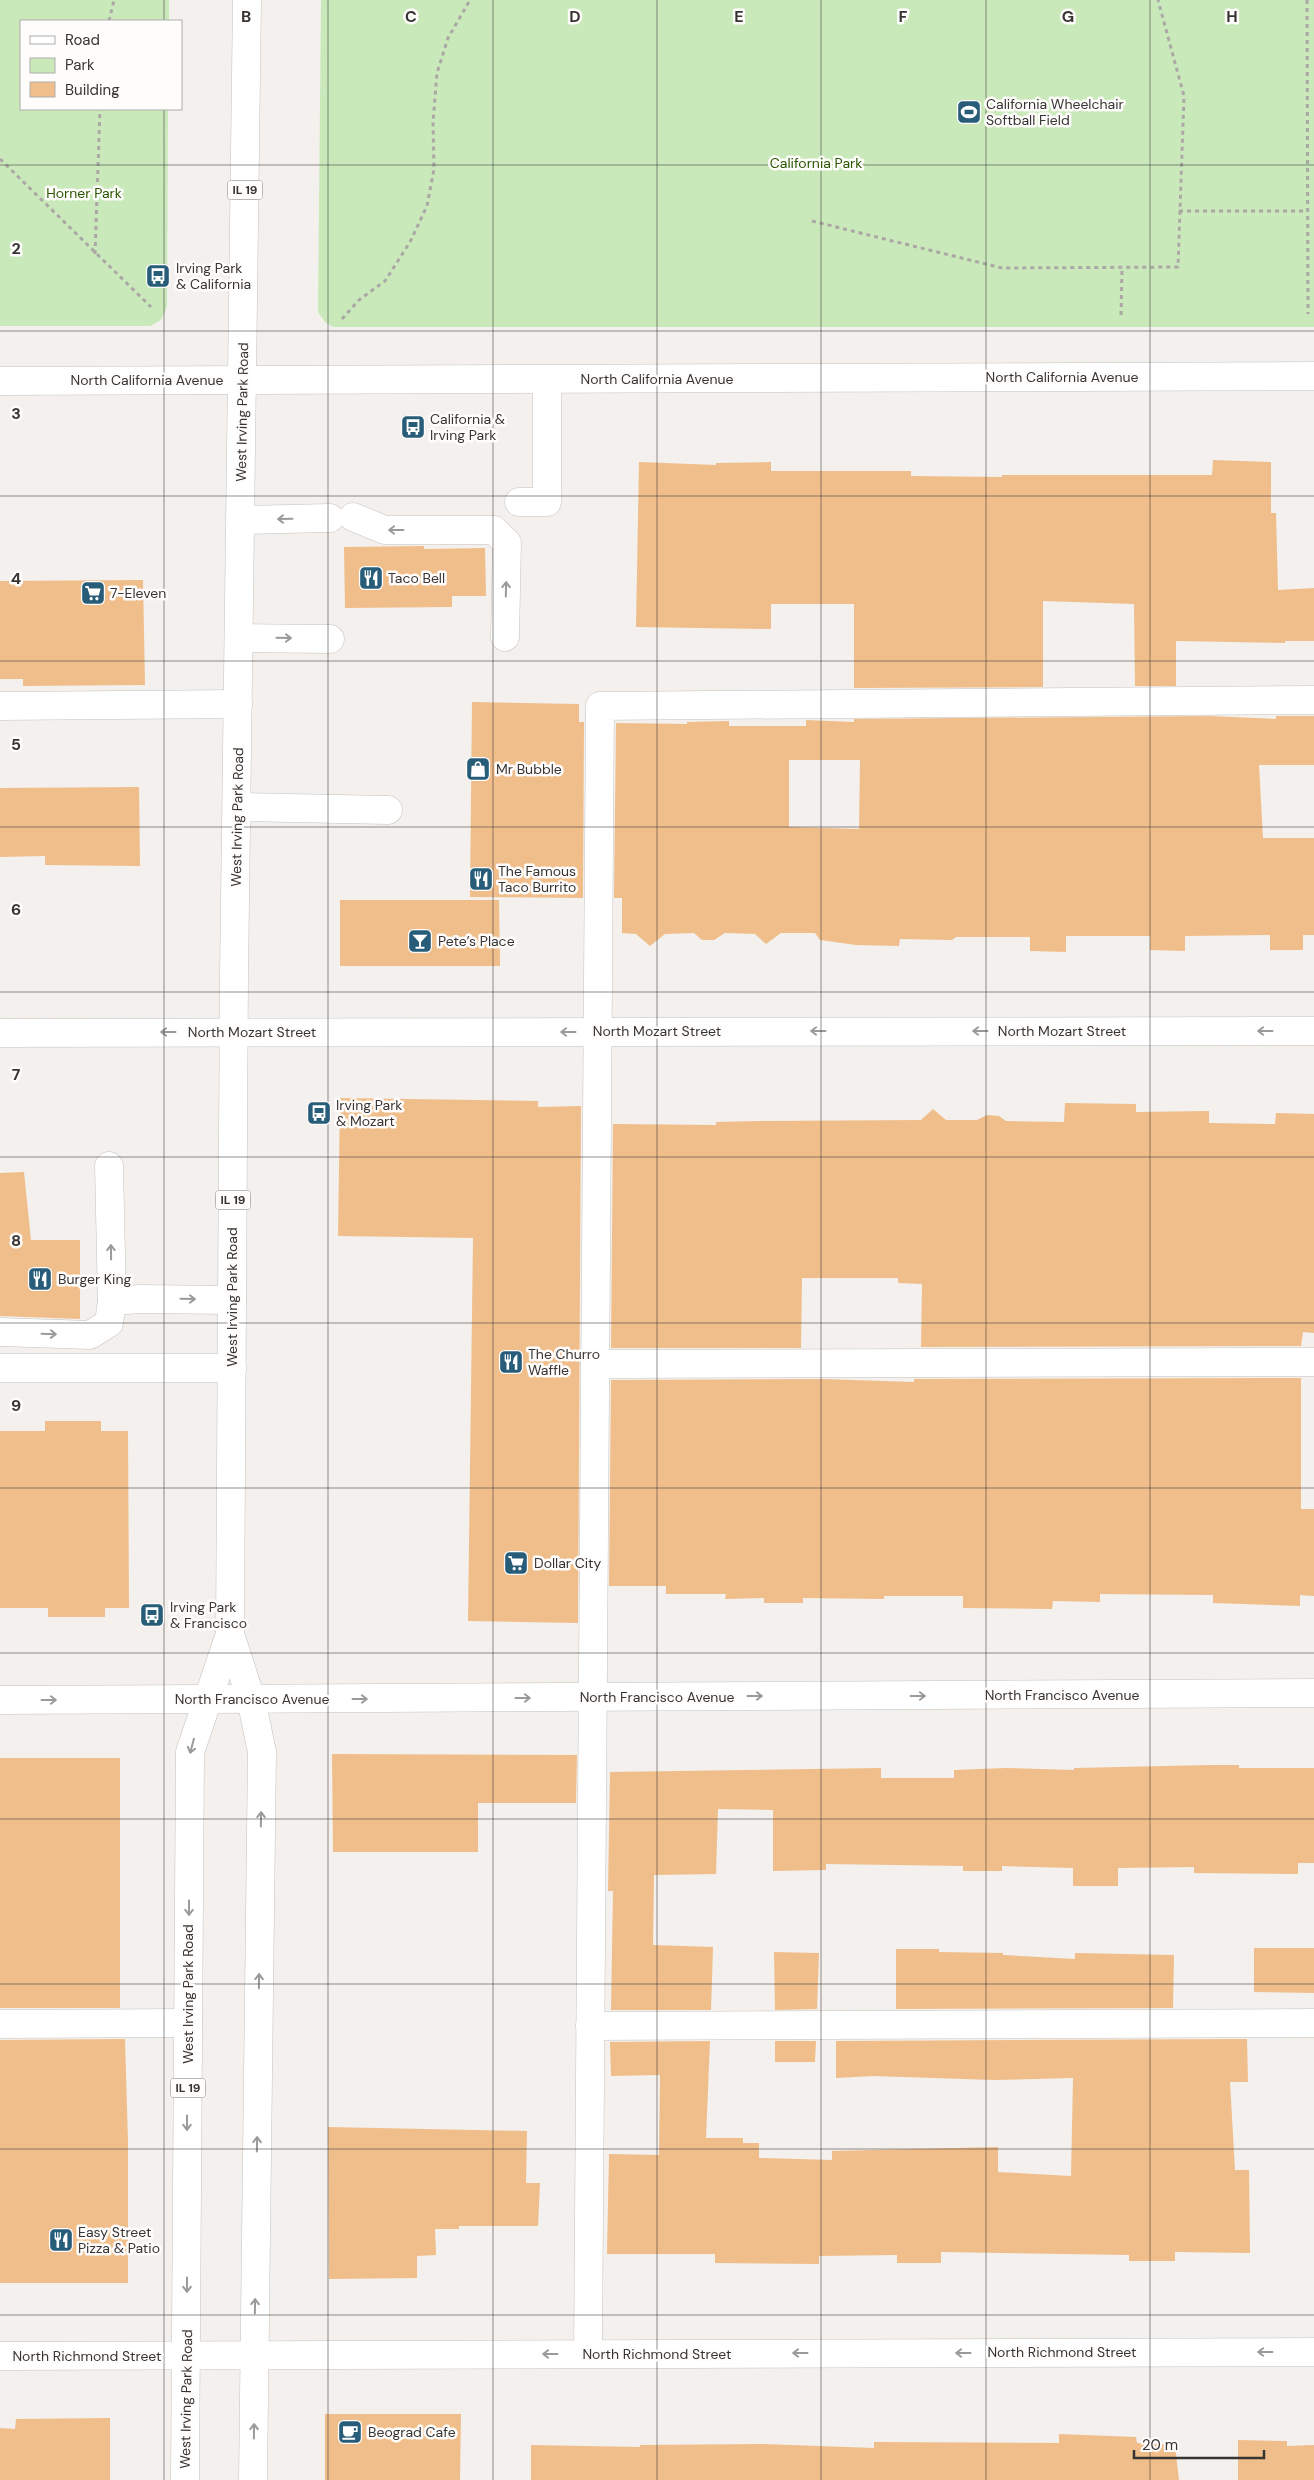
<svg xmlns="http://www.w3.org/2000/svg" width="1314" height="2480" font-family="'DM Sans',sans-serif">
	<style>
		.green { fill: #cae9ba }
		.building { fill: #f0be8a; fill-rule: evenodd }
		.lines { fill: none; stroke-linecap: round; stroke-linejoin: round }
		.minor-casing { stroke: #c5c2bf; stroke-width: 29 }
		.major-casing { stroke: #c5c2bf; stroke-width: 29 }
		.path { stroke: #aaa7a5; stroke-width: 3; stroke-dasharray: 4 4; stroke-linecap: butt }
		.minor { stroke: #fff; stroke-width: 28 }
		.major { stroke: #fff; stroke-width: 28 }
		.oneway { stroke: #9a9a99 }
		.grid { fill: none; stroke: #363533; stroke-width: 1; stroke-opacity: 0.55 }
		.labels { text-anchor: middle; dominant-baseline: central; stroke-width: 5; stroke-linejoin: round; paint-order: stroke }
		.shield { fill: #fffdfc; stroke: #72716f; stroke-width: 1 }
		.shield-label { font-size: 12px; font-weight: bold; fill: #363533 }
		.poi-label { font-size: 14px; fill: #363533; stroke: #fffdfc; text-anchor: start }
		.park-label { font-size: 14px; fill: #285500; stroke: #fffdfc }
		.street-label { font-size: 14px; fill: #363533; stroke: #fffdfc }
		.grid-label { font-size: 16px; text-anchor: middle; font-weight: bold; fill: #363533; stroke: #fffdfc; stroke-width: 5; stroke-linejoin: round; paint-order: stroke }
	</style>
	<rect width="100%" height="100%" fill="#f3f0ed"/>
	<!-- green -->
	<g class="green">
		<polygon points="0,0 169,0 169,21 21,21 21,109 168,109 167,307 161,320 150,326 0,326"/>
		<polygon points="321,0 1314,0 1314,327 333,327 325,322 318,312"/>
	</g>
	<!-- building -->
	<g class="building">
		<polygon points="1213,460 1271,462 1271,513 1276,513 1278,590 1314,588 1314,641 1285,641 1285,643 1176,641 1176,686 1135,686 1134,604 1043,601 1043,687 854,688 854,604 771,604 771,629 636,627 639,462 716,465 716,463 771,462 771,471 911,471 911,476 1002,477 1002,475 1212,475"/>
		<polygon points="424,546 424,549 485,548 486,596 452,596 452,607 345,608 344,547"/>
		<polygon points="143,580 145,685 23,686 23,679 0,679 0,581"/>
		<polygon points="472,702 579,704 579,722 584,722 583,898 470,897"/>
		<path d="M 1209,716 L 1276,719 L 1276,716 L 1314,716 L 1314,765 L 1259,765 L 1263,838 L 1314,838 L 1314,935 L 1303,935 L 1303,950 L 1270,950 L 1270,935 L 1185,936 L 1185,951 L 1150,950 L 1150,936 L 1066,936 L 1066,952 L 1030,951 L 1030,937 L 956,937 L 952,940 L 900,939 L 899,946 L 856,945 L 820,940 L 815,933 L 781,933 L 766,944 L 755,934 L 725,933 L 714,940 L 702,940 L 694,933 L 665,934 L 650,946 L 636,934 L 622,933 L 622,898 L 614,898 L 616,723 L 687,724 L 687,722 L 729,721 L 729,726 L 806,726 L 806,720 L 854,722 L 854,719 ZM 789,760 L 860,760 L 859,829 L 789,827 Z"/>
		<polygon points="139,787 140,866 45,865 45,856 0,857 0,788"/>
		<polygon points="340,900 499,900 500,966 340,966"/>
		<polygon points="340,1098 538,1101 538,1107 581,1106 578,1623 468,1621 473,1238 338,1236"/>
		<polygon points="1065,1103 1136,1104 1136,1112 1209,1111 1209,1123 1275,1124 1276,1113 1314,1114 1314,1333 1303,1332 1301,1346 921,1347 922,1284 898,1283 898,1278 802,1278 801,1348 611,1348 613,1124 716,1125 716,1122 758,1121 921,1120 933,1109 946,1120 977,1120 987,1115 999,1116 1006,1121 1064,1122"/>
		<polygon points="24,1172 31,1240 80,1240 80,1319 0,1316 0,1173"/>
		<polygon points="1301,1378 1301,1509 1314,1509 1314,1596 1300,1595 1300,1606 1213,1603 1213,1595 1100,1594 1100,1602 1053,1601 1052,1609 963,1608 963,1596 884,1596 884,1599 803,1598 803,1603 764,1603 764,1598 725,1599 726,1594 666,1594 666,1586 609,1586 611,1380 823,1379 914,1382 914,1379"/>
		<polygon points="45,1421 101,1421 101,1431 128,1431 129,1608 105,1608 105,1617 48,1617 48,1608 0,1608 0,1431 45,1431"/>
		<polygon points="332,1754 577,1755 576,1803 478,1803 478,1852 333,1852"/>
		<rect x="0" y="1758" width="120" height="250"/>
		<polygon points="1211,1765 1239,1765 1239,1768 1314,1768 1314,1863 1298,1863 1298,1874 1194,1873 1194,1867 1118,1868 1118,1886 1073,1886 1073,1868 1002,1866 1002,1871 963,1871 963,1866 826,1864 826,1870 773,1871 773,1810 718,1809 716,1874 654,1875 653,1945 713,1947 711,2010 611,2010 613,1891 608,1891 610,1772 881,1768 881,1778 954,1778 954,1770 1006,1768 1074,1770 1074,1768"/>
		<polygon points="1254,1948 1314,1948 1314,1993 1254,1992"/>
		<polygon points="896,1949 939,1949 939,1952 1003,1953 1003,1955 1075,1959 1075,1953 1174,1955 1173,2008 896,2009"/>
		<polygon points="774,1952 819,1953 817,2009 775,2010"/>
		<polygon points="125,2039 128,2142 128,2283 0,2283 0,2040"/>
		<polygon points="1247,2039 1248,2082 1230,2082 1235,2170 1249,2170 1250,2253 1175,2252 1175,2261 1129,2261 1129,2255 941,2252 941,2263 897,2263 897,2255 819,2256 819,2264 715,2263 715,2254 607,2254 609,2154 659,2155 660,2075 611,2076 610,2042 710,2041 706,2138 743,2138 743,2143 759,2143 759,2158 832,2160 832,2151 998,2147 998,2172 1071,2176 1073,2078 994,2080 873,2076 836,2078 836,2041"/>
		<polygon points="775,2041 816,2041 815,2062 775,2062"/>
		<polygon points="328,2127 527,2131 526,2183 540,2183 538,2226 459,2226 459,2229 435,2229 436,2255 417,2256 417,2278 329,2279"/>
		<polygon points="325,2414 461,2414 460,2480 325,2480"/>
		<polygon points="110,2418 110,2480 0,2480 0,2428 15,2429 16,2419"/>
		<polygon points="1059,2434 1136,2437 1137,2443 1175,2445 1179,2480 531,2480 531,2445 640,2447 640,2445 763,2444 874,2448 874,2442 1059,2443"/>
		<polygon points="1238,2440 1287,2441 1287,2446 1314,2445 1314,2480 1238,2480"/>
	</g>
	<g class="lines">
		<defs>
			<g id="minor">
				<polyline points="0,381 1314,376"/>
				<polyline points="519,502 547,502 547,380"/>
				<polyline points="353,517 385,530 494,530 507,543 505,637"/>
				<polyline points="241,520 330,518"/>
				<polyline points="239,638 330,639"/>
				<polyline points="0,706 238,704"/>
				<polyline points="237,807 388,810"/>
				<polyline points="0,1033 1314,1031"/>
				<polyline points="109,1166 112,1301"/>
				<polyline points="0,1332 90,1335 109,1323 112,1301 140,1299 232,1300"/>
				<polyline points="595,1364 1314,1362"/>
				<polyline points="0,1368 232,1368"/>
				<polyline points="0,1700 1314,1693"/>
				<polyline points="0,2024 188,2023"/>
				<polyline points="590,2026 1314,2023"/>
				<polyline points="588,2354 600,706 1314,700"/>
				<polyline points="0,2356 1314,2352"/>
			</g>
			<g id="major">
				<polyline points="247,0 234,976 230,1634 251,1699 262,1752 253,2480"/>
				<polyline points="185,2480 190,1752 230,1634"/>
			</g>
		</defs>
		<!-- minor casing -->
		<use href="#minor" class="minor-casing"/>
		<!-- major casing -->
		<use href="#major" class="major-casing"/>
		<!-- path -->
		<g class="path">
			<polyline points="1307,0 1308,314"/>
			<polyline points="109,21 114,0"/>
			<polyline points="0,159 151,307"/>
			<polyline points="1179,211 1307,211"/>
			<polyline points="812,221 1002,268 1178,267 1184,96 1158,0"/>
			<polyline points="95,254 100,109"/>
			<polyline points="1121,315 1122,268"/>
			<polyline points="342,319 359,300 385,281 410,242 427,206 434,169 433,122 437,73 448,38 470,0"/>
		</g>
		<!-- minor -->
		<use href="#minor" class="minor"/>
		<!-- major -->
		<use href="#major" class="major"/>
	</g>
	<!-- one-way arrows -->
	<defs><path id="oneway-shaft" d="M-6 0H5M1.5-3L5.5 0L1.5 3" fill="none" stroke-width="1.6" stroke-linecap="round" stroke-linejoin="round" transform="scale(1.25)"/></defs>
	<g class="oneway">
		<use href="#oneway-shaft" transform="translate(285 519) rotate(179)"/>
		<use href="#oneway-shaft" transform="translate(396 530) rotate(-180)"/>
		<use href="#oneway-shaft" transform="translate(506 589) rotate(-89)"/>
		<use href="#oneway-shaft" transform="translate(284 638) rotate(1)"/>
		<use href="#oneway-shaft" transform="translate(818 1031) rotate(180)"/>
		<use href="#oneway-shaft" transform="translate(980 1031) rotate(180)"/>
		<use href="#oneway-shaft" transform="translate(1265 1031) rotate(180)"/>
		<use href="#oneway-shaft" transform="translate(168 1032) rotate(180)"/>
		<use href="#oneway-shaft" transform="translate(568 1032) rotate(180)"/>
		<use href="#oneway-shaft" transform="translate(111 1252) rotate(-91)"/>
		<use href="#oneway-shaft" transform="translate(188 1299) rotate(1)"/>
		<use href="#oneway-shaft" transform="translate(49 1334) rotate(2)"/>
		<use href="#oneway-shaft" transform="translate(755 1696)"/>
		<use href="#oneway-shaft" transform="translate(918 1696)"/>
		<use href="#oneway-shaft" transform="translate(523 1698)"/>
		<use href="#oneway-shaft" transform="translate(360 1699)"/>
		<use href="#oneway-shaft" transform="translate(49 1700)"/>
		<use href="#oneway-shaft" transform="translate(192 1746) rotate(105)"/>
		<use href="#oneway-shaft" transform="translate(261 1819) rotate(-89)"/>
		<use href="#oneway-shaft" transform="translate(189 1908) rotate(90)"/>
		<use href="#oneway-shaft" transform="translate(259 1981) rotate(-89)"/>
		<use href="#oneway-shaft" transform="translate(187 2123) rotate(90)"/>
		<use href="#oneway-shaft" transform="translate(257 2144) rotate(-89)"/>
		<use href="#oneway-shaft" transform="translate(187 2285) rotate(90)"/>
		<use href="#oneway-shaft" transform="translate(255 2306) rotate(-89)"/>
		<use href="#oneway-shaft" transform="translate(1265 2352) rotate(180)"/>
		<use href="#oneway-shaft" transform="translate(800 2353) rotate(180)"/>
		<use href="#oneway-shaft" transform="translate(963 2353) rotate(180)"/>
		<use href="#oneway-shaft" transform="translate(550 2354) rotate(180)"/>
		<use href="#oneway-shaft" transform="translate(254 2431) rotate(-89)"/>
	</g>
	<!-- grid -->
	<path class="grid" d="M 164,0 L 164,21M 328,0 L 328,2480M 493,0 L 493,2480M 657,0 L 657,2480M 821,0 L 821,2480M 986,0 L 986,2480M 1150,0 L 1150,2480M 164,109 L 164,2480M 0,165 L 1314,165M 0,331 L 1314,331M 0,496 L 1314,496M 0,661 L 1314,661M 0,827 L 1314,827M 0,992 L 1314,992M 0,1157 L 1314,1157M 0,1323 L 1314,1323M 0,1488 L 1314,1488M 0,1653 L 1314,1653M 0,1819 L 1314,1819M 0,1984 L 1314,1984M 0,2149 L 1314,2149M 0,2315 L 1314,2315"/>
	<!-- icons -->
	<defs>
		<symbol id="stadium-square" viewBox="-11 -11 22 22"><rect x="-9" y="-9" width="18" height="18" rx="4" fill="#285d79" stroke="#fffdfc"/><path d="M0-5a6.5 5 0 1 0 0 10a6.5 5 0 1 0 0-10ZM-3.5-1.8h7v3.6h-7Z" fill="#fff"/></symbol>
		<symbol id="bus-square" viewBox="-11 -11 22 22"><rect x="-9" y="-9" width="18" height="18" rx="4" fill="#285d79" stroke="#fffdfc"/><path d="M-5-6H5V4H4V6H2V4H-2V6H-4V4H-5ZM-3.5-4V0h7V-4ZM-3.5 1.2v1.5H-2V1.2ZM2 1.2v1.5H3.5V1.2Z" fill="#fff"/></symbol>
		<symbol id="restaurant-square" viewBox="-11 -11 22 22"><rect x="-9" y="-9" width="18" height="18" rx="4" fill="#285d79" stroke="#fffdfc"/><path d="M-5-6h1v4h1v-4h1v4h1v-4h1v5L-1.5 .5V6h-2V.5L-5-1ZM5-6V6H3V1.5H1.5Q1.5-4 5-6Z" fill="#fff"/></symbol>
		<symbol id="supermarket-square" viewBox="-11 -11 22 22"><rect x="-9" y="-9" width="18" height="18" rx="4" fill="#285d79" stroke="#fffdfc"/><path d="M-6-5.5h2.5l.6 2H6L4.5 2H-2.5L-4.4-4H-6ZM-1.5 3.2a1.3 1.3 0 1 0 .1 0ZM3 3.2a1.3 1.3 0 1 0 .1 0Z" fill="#fff"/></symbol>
		<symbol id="shop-square" viewBox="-11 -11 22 22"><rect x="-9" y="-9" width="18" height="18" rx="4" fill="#285d79" stroke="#fffdfc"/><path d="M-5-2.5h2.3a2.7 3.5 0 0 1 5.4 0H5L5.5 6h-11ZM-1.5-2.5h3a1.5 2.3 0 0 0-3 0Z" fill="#fff"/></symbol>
		<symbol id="bar-square" viewBox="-11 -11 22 22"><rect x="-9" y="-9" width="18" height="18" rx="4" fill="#285d79" stroke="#fffdfc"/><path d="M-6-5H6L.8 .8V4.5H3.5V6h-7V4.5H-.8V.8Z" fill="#fff"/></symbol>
		<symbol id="cafe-square" viewBox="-11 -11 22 22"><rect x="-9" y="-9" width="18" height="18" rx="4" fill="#285d79" stroke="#fffdfc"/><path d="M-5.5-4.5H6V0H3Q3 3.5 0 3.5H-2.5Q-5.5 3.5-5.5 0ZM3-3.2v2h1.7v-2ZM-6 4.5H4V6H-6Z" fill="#fff"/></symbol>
	</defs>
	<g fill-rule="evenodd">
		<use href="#stadium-square" x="955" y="98" width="28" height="28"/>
		<use href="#bus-square" x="144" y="262" width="28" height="28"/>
		<use href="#bus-square" x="399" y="413" width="28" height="28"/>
		<use href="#restaurant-square" x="357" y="564" width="28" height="28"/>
		<use href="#supermarket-square" x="79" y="579" width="28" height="28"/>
		<use href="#shop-square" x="464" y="755" width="28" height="28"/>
		<use href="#restaurant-square" x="467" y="865" width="28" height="28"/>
		<use href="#bar-square" x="406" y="927" width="28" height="28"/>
		<use href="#bus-square" x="305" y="1099" width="28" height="28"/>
		<use href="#restaurant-square" x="26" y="1265" width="28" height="28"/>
		<use href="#restaurant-square" x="497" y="1348" width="28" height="28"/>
		<use href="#supermarket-square" x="502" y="1549" width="28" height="28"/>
		<use href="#bus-square" x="138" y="1601" width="28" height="28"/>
		<use href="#restaurant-square" x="47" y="2226" width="28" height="28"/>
		<use href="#cafe-square" x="336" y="2418" width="28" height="28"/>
	</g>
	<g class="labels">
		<!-- shield labels -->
		<g class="shield">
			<rect x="227.5" y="180.5" width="35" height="19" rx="4"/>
			<rect x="215.5" y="1190.5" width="35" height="19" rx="4"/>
			<rect x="170.5" y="2078.5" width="35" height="19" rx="4"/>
		</g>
		<g class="shield-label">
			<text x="245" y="190">IL 19</text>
			<text x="233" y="1200">IL 19</text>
			<text x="188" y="2088">IL 19</text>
		</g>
		<!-- poi labels -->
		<g class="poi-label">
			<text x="986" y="104">California Wheelchair<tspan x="986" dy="16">Softball Field</tspan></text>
			<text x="176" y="268">Irving Park<tspan x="176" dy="16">&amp; California</tspan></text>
			<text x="430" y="419">California &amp;<tspan x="430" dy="16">Irving Park</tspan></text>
			<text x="388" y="578">Taco Bell</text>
			<text x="110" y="593">7-Eleven</text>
			<text x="496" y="769">Mr Bubble</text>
			<text x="498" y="871">The Famous<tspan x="498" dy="16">Taco Burrito</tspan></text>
			<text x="438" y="941">Pete’s Place</text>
			<text x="336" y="1105">Irving Park<tspan x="336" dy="16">&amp; Mozart</tspan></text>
			<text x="58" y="1279">Burger King</text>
			<text x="528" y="1354">The Churro<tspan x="528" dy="16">Waffle</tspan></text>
			<text x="534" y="1563">Dollar City</text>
			<text x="170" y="1607">Irving Park<tspan x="170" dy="16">&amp; Francisco</tspan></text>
			<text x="78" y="2232">Easy Street<tspan x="78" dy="16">Pizza &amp; Patio</tspan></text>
			<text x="368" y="2432">Beograd Cafe</text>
		</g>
		<!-- park labels -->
		<g class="park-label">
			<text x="816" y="163">California Park</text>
			<text x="84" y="193">Horner Park</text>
		</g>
		<!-- street labels -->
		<g class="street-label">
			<text x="1062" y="377">North California Avenue</text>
			<text x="657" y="379">North California Avenue</text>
			<text x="147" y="380">North California Avenue</text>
			<text transform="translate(242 412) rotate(-89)">West Irving Park Road</text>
			<text transform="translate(237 817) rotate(-89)">West Irving Park Road</text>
			<text x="657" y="1031">North Mozart Street</text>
			<text x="1062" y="1031">North Mozart Street</text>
			<text x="252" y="1032">North Mozart Street</text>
			<text transform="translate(232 1297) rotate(-90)">West Irving Park Road</text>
			<text x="1062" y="1695">North Francisco Avenue</text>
			<text x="657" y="1697">North Francisco Avenue</text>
			<text x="252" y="1699">North Francisco Avenue</text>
			<text transform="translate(188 1994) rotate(-90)">West Irving Park Road</text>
			<text x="1062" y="2352">North Richmond Street</text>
			<text x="657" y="2354">North Richmond Street</text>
			<text x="87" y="2356">North Richmond Street</text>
			<text transform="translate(186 2399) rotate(-89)">West Irving Park Road</text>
		</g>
	</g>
	<g class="grid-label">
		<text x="246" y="22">B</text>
		<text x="411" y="22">C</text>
		<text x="575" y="22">D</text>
		<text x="739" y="22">E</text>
		<text x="903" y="22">F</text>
		<text x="1068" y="22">G</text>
		<text x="1232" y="22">H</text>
		<text x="16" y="254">2</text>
		<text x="16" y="419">3</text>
		<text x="16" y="584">4</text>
		<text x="16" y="750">5</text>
		<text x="16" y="915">6</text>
		<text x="16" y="1080">7</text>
		<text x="16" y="1246">8</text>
		<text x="16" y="1411">9</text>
	</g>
	<!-- legend -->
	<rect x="20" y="20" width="162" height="90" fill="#fffdfc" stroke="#afadac"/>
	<rect x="30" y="36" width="25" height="8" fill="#ffffff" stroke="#afadac"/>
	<text x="65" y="45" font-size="15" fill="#363533">Road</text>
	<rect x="30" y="58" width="25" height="15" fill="#cae9ba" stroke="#afadac"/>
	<text x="65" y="70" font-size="15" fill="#363533">Park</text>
	<rect x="30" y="82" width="25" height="15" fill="#f0be8a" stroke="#afadac"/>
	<text x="65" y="95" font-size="15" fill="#363533">Building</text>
	<!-- scale -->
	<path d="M1134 2450v8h130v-8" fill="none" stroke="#363533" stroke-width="2.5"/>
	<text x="1142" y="2450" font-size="15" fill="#363533" stroke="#fffdfc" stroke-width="4" paint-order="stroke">20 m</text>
</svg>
